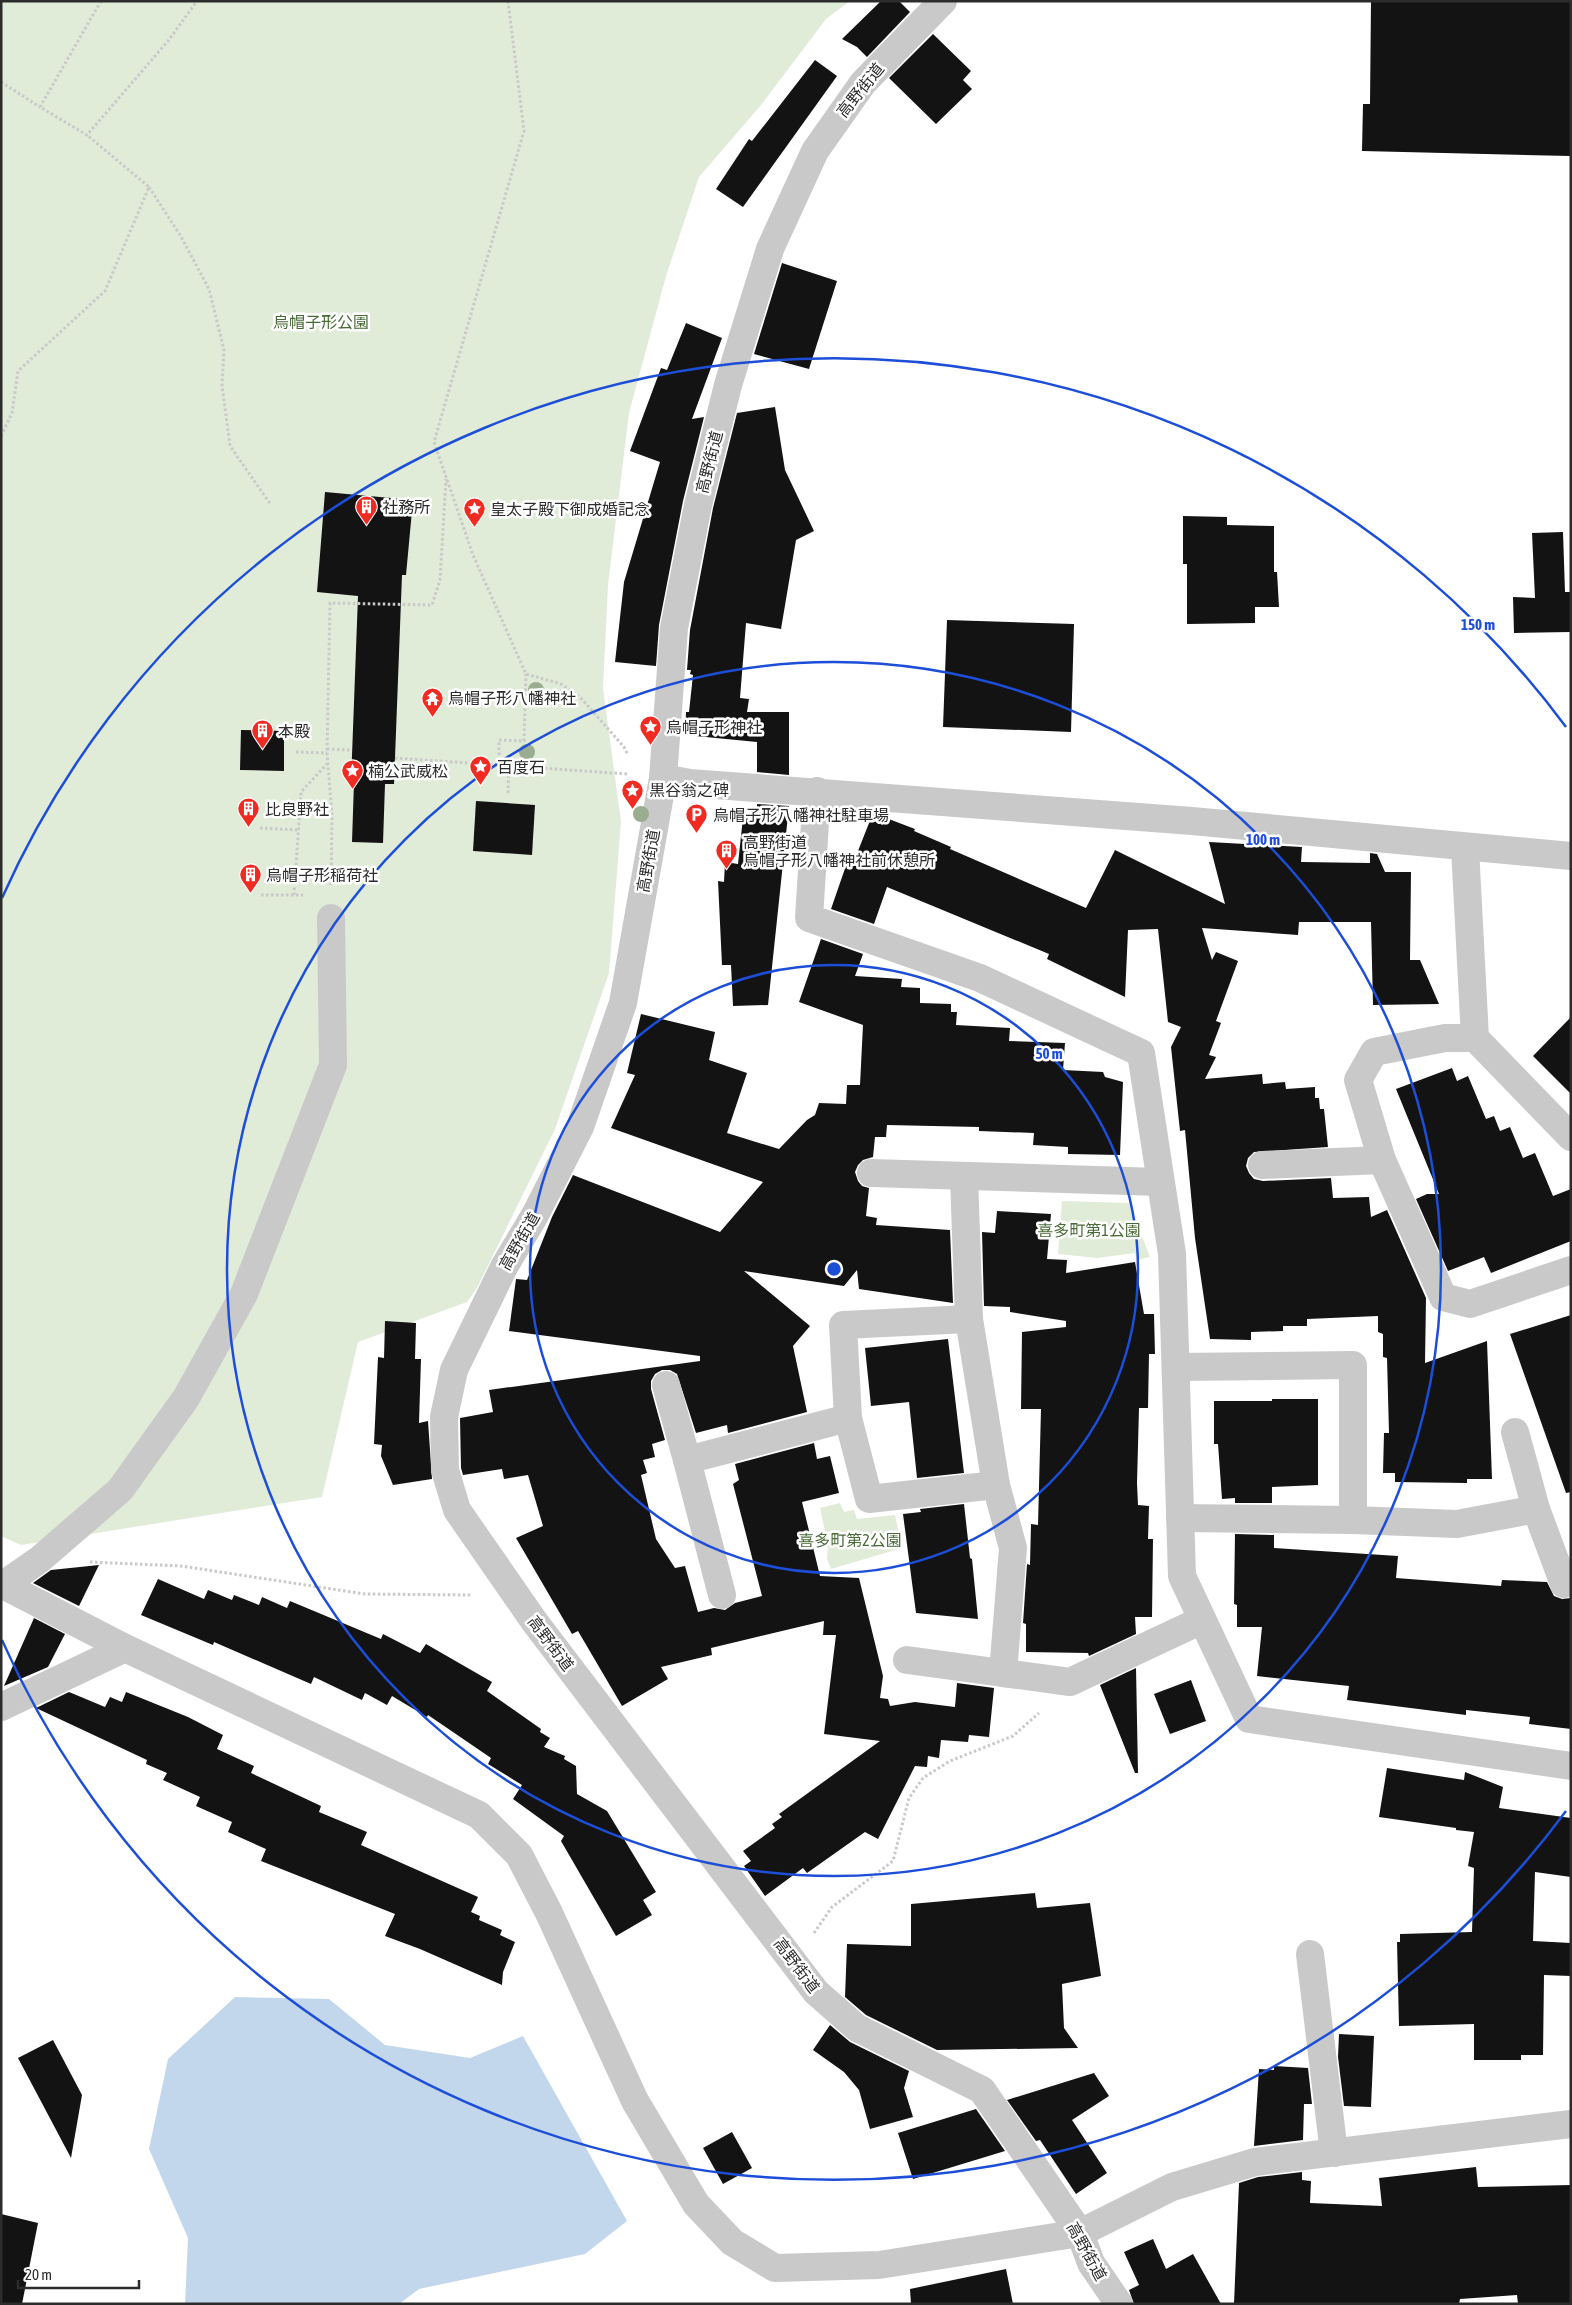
<svg xmlns="http://www.w3.org/2000/svg" width="1572" height="2305" font-family="'Asap Condensed','Noto Sans JP',sans-serif">
	<style>
		.green { fill: #e0ebd8 }
		.water { fill: #c3d7ec }
		.building { fill: #131313 }
		.lines { fill: none; stroke-linecap: round; stroke-linejoin: round }
		.path { stroke: #c9c9c9; stroke-width: 3; stroke-dasharray: 2.5 2.5; stroke-linecap: butt }
		.minor { stroke: #c9c9c9; stroke-width: 28 }
		.tree { fill: #9bad91 }
		.ring { fill: none; stroke: #1d4ed8; stroke-width: 2.5 }
		.labels { text-anchor: middle; dominant-baseline: central; stroke-width: 5; stroke-linejoin: round; paint-order: stroke }
		.street-label { font-size: 16px; fill: #2c2c2c; stroke: #fff }
		.park-label { font-size: 16px; fill: #496a37; stroke: #fff }
		.poi-label { font-size: 16px; fill: #2c2c2c; stroke: #fff; text-anchor: start }
		.centre { fill: #1d4ed8; stroke: #fff; stroke-width: 2.5 }
		.ring-label { font-size: 15px; text-anchor: middle; font-weight: bold; fill: #1d4ed8; stroke: #fff; stroke-width: 5; stroke-linejoin: round; paint-order: stroke }
	</style>
	<rect width="100%" height="100%" fill="#fff"/>
	<!-- green -->
	<g class="green">
		<polygon points="1,1 850,1 826,19 761,105 699,177 666,276 629,413 608,585 603,688 621,822 609,973 555,1129 477,1288 467,1302 358,1342 322,1497 21,1545 1,1536"/>
		<polygon points="1062,1201 1129,1203 1150,1257 1137,1260 1135,1253 1097,1258 1058,1254"/>
		<polygon points="840,1503 844,1512 854,1510 857,1519 895,1515 902,1548 831,1569 827,1559 828,1544 820,1508"/>
	</g>
	<!-- water -->
	<polygon class="water" points="235,1997 329,1999 385,2045 470,2058 523,2036 627,2221 585,2254 419,2289 399,2304 185,2304 188,2238 149,2149 168,2059"/>
	<!-- building -->
	<g class="building">
		<polygon points="881,1 899,1 910,12 867,57 857,47 842,39"/>
		<polygon points="1371,1 1571,1 1571,156 1362,151 1363,104 1370,104"/>
		<polygon points="933,34 971,71 963,80 972,89 936,124 889,78"/>
		<polygon points="815,60 837,76 743,207 716,189 749,139 752,141"/>
		<polygon points="782,263 837,281 809,369 754,354"/>
		<polygon points="686,323 722,338 692,419 704,417 683,501 659,625 656,666 615,662 624,582 660,462 630,451 661,368 667,370"/>
		<polygon points="775,407 785,470 814,531 796,540 781,629 746,623 740,698 749,699 747,712 789,712 789,775 757,772 757,742 685,735 686,712 689,712 693,675 690,674 691,670 687,670 690,630 713,508 737,413"/>
		<polygon points="325,492 413,500 406,575 402,575 394,784 385,784 383,843 352,842 354,782 351,782 358,596 317,592"/>
		<polygon points="1183,516 1227,517 1227,525 1274,526 1274,572 1277,572 1279,607 1255,607 1255,623 1187,624 1187,564 1183,564"/>
		<polygon points="1563,532 1565,592 1571,592 1571,632 1514,633 1513,597 1535,598 1532,533"/>
		<polygon points="947,620 1074,624 1071,732 943,727"/>
		<polygon points="241,730 284,731 284,771 240,770"/>
		<polygon points="476,801 535,805 532,855 473,851"/>
		<polygon points="757,804 789,806 768,1005 733,1006 731,965 722,965 718,881 724,882 725,862 738,864 744,808 757,809"/>
		<polygon points="873,813 915,829 914,831 951,847 950,849 1086,908 1115,850 1225,904 1209,842 1302,847 1301,862 1370,863 1370,853 1377,854 1385,872 1411,872 1410,960 1420,960 1439,1004 1373,1005 1371,922 1299,922 1298,935 1202,928 1212,960 1216,952 1238,961 1216,1021 1221,1023 1209,1055 1216,1057 1205,1079 1262,1074 1263,1084 1285,1082 1286,1089 1315,1087 1315,1098 1319,1098 1320,1109 1324,1109 1328,1147 1254,1152 1248,1158 1246,1166 1249,1173 1254,1179 1263,1181 1331,1178 1333,1198 1369,1197 1371,1217 1387,1210 1426,1298 1425,1363 1487,1341 1492,1479 1467,1479 1467,1483 1395,1482 1395,1473 1383,1473 1384,1433 1389,1433 1387,1358 1383,1357 1383,1334 1378,1332 1378,1316 1307,1319 1307,1326 1283,1326 1283,1331 1251,1332 1251,1340 1210,1339 1195,1238 1185,1130 1180,1131 1171,1047 1181,1027 1168,1022 1158,929 1128,930 1125,997 1047,959 1049,954 887,887 874,924 831,909 850,854 856,856"/>
		<polygon points="821,939 863,954 855,976 902,979 901,987 920,988 920,1003 951,1004 951,1012 957,1012 956,1025 1010,1028 1009,1041 1065,1043 1063,1070 1103,1072 1105,1077 1123,1082 1120,1155 1068,1154 1068,1147 1033,1145 1034,1133 979,1131 979,1127 887,1125 886,1137 875,1137 873,1157 863,1160 858,1165 855,1172 858,1181 862,1186 869,1188 866,1216 877,1218 876,1225 950,1230 953,1303 859,1289 857,1270 844,1286 744,1271 810,1326 793,1346 807,1412 728,1433 727,1425 696,1433 677,1374 670,1370 662,1370 655,1374 651,1381 651,1389 665,1440 652,1444 655,1457 643,1460 647,1473 641,1475 656,1539 675,1568 685,1566 698,1612 714,1608 725,1610 735,1603 762,1596 733,1484 739,1480 735,1464 814,1443 817,1459 830,1456 839,1493 802,1502 820,1576 859,1578 883,1676 880,1698 888,1699 890,1706 915,1702 955,1707 957,1683 994,1688 989,1737 969,1735 968,1742 941,1740 939,1758 928,1756 927,1767 915,1766 878,1839 865,1832 807,1873 803,1868 765,1896 744,1866 751,1861 743,1851 775,1828 772,1824 782,1817 779,1814 880,1741 824,1734 836,1635 823,1635 824,1621 711,1648 712,1655 661,1667 668,1679 622,1706 578,1631 572,1634 516,1538 543,1526 528,1475 504,1479 502,1469 463,1475 461,1468 460,1418 493,1412 489,1390 700,1361 700,1356 509,1331 516,1279 527,1280 552,1217 573,1175 720,1232 763,1182 611,1128 635,1075 627,1073 641,1014 715,1032 709,1060 747,1073 727,1133 779,1149 807,1120 815,1115 819,1103 846,1104 847,1085 860,1085 863,1025 799,1002"/>
		<polygon points="1571,1017 1571,1094 1533,1056"/>
		<polygon points="1452,1068 1457,1081 1468,1076 1486,1119 1494,1116 1500,1131 1510,1127 1523,1158 1535,1153 1553,1196 1571,1189 1571,1241 1491,1273 1484,1257 1448,1271 1416,1199 1427,1194 1439,1194 1396,1089"/>
		<polygon points="997,1211 1051,1214 1047,1259 1067,1260 1066,1273 1135,1262 1144,1314 1154,1314 1155,1354 1149,1354 1148,1408 1139,1408 1137,1483 1138,1505 1149,1506 1148,1539 1153,1539 1152,1617 1135,1617 1136,1634 1089,1656 1088,1653 1026,1652 1026,1624 1023,1623 1027,1564 1030,1565 1031,1524 1038,1525 1041,1409 1021,1409 1022,1332 1066,1327 1066,1321 1010,1312 1010,1307 984,1306 982,1232 995,1233"/>
		<polygon points="1571,1315 1571,1492 1566,1493 1510,1334"/>
		<polygon points="385,1321 416,1323 415,1359 421,1359 419,1423 428,1421 432,1479 393,1485 381,1456 382,1445 374,1444 378,1357 384,1358"/>
		<polygon points="948,1339 964,1473 917,1478 909,1402 871,1406 865,1348"/>
		<polygon points="1272,1399 1318,1399 1318,1485 1272,1487 1272,1503 1235,1503 1235,1498 1222,1499 1218,1444 1214,1444 1214,1401 1272,1401"/>
		<polygon points="964,1504 970,1558 972,1559 978,1619 916,1613 903,1514 921,1512 920,1509"/>
		<polygon points="1235,1534 1274,1535 1274,1548 1398,1556 1396,1578 1501,1586 1502,1580 1547,1582 1554,1596 1562,1599 1571,1598 1571,1729 1529,1724 1530,1717 1466,1710 1466,1715 1347,1700 1349,1686 1257,1676 1262,1627 1237,1627 1237,1605 1234,1604"/>
		<polygon points="99,1565 79,1606 33,1583 51,1570"/>
		<polygon points="158,1579 204,1599 208,1590 232,1600 234,1595 259,1605 262,1597 287,1608 290,1601 381,1639 383,1634 420,1653 426,1644 492,1682 487,1691 541,1729 540,1732 550,1738 544,1747 565,1756 564,1759 576,1766 577,1794 607,1811 656,1892 643,1900 652,1915 616,1936 561,1841 564,1836 513,1799 522,1785 488,1764 491,1758 428,1715 427,1717 392,1696 387,1705 365,1693 362,1700 314,1677 311,1684 214,1642 213,1645 141,1615"/>
		<polygon points="34,1618 65,1634 48,1667 4,1686"/>
		<polygon points="1136,1668 1138,1773 1135,1773 1100,1685"/>
		<polygon points="1191,1680 1206,1721 1170,1734 1154,1694"/>
		<polygon points="69,1692 105,1707 110,1697 122,1702 126,1692 188,1717 223,1735 217,1749 254,1766 251,1773 321,1806 319,1812 367,1832 361,1845 478,1897 471,1912 480,1916 479,1920 502,1930 500,1935 515,1942 503,1972 502,1985 420,1949 385,1936 395,1914 261,1861 266,1849 228,1832 232,1822 196,1806 200,1797 163,1780 167,1773 146,1764 147,1760 36,1708"/>
		<polygon points="1387,1768 1464,1780 1465,1772 1503,1787 1499,1808 1571,1818 1571,1877 1535,1872 1533,1941 1571,1943 1571,1976 1544,1975 1543,2055 1521,2055 1521,2060 1474,2060 1474,2024 1399,2026 1397,1942 1400,1942 1400,1934 1472,1932 1474,1868 1468,1866 1474,1832 1456,1830 1456,1828 1379,1817"/>
		<polygon points="1035,1893 1037,1908 1090,1903 1101,1976 1062,1984 1064,2028 1078,2048 937,2050 866,2015 845,1997 847,1944 911,1946 911,1904"/>
		<polygon points="830,2025 850,2042 909,2071 904,2088 913,2117 870,2129 859,2090 844,2072 813,2050"/>
		<polygon points="1339,2034 1374,2036 1371,2107 1344,2106 1338,2057"/>
		<polygon points="53,2040 82,2095 71,2158 18,2058"/>
		<polygon points="1274,2066 1308,2068 1312,2104 1304,2104 1303,2140 1254,2146 1259,2069 1274,2070"/>
		<polygon points="1094,2073 1109,2096 1072,2120 1107,2173 1076,2194 1040,2140 1036,2141 1007,2100"/>
		<polygon points="976,2109 1005,2151 913,2179 898,2133"/>
		<polygon points="732,2132 752,2168 723,2184 703,2148"/>
		<polygon points="1476,2167 1478,2187 1571,2185 1571,2304 1518,2304 1517,2295 1460,2299 1459,2304 1234,2304 1239,2183 1258,2177 1302,2172 1302,2180 1311,2181 1310,2203 1382,2206 1379,2178"/>
		<polygon points="1,2214 38,2223 22,2304 1,2304"/>
		<polygon points="1153,2239 1166,2269 1193,2254 1221,2304 1134,2304 1129,2290 1139,2285 1124,2252"/>
		<polygon points="1006,2269 1013,2304 911,2304 910,2289"/>
	</g>
	<g class="lines">
		<!-- path -->
		<g class="path">
			<polyline points="101,1 40,107 87,135 168,41 197,1"/>
			<polyline points="508,1 524,131 434,442 473,555 526,674 561,684 580,697 624,747 628,755"/>
			<polyline points="1,82 40,107"/>
			<polyline points="149,187 180,235 209,289 224,350 222,385 230,446 271,505"/>
			<polyline points="1,436 12,413 18,371 105,291 149,187 87,135"/>
			<polyline points="327,749 352,750"/>
			<polyline points="296,752 327,753"/>
			<polyline points="395,758 628,774"/>
			<polyline points="499,765 499,740 524,741 526,674"/>
			<polyline points="508,793 509,766"/>
			<polyline points="260,828 297,830"/>
			<polyline points="331,885 332,815 327,753 330,603 432,605 440,580 446,479"/>
			<polyline points="261,895 303,895"/>
			<polyline points="294,895 301,792 327,764"/>
			<polyline points="90,1562 181,1566 365,1594 471,1595"/>
			<polyline points="814,1933 832,1907 893,1861 909,1798 923,1778 950,1761 1013,1736 1039,1713"/>
		</g>
		<!-- minor -->
		<g class="minor">
			<polyline points="943,1 863,83 815,151 770,249 728,385 698,505 674,628 663,778 623,1003 580,1127 535,1215 504,1267 454,1370 444,1417 445,1470 457,1510 534,1621 816,1992 857,2028 982,2090 1080,2233 1091,2263 1119,2304"/>
			<polyline points="663,778 690,783 1192,821 1571,856"/>
			<polyline points="817,791 809,918 980,978 1141,1053 1172,1254 1182,1576 1249,1719 1571,1766"/>
			<polyline points="1465,848 1475,1038 1571,1137"/>
			<polyline points="1475,1038 1445,1038 1374,1052 1358,1080 1382,1160 1443,1297 1470,1304 1571,1270"/>
			<polyline points="1262,1165 1382,1160"/>
			<polyline points="871,1173 1160,1182"/>
			<polyline points="964,1177 969,1319 996,1485 1013,1548 1003,1673 1070,1682 1202,1620"/>
			<polyline points="1177,1367 1353,1365 1353,1520"/>
			<polyline points="666,1385 687,1460 848,1418 843,1325 969,1319"/>
			<polyline points="848,1418 869,1499 996,1485"/>
			<polyline points="687,1460 722,1595"/>
			<polyline points="1536,1509 1564,1584"/>
			<polyline points="1180,1518 1353,1520 1457,1524 1536,1509 1515,1432"/>
			<polyline points="1,1584 125,1648 479,1815 519,1855 549,1913 635,2101 696,2204 732,2242 775,2268 879,2265 1080,2233 1172,2187 1255,2162 1571,2124"/>
			<polyline points="3,1585 39,1560 120,1490 186,1398 244,1294 333,1065 331,918"/>
			<polyline points="907,1660 1003,1673"/>
			<polyline points="1,1707 125,1648"/>
			<polyline points="1310,1954 1334,2153"/>
		</g>
	</g>
	<!-- trees -->
	<g class="tree">
		<circle cx="536" cy="690" r="8"/>
		<circle cx="649" cy="728" r="8"/>
		<circle cx="527" cy="752" r="8"/>
		<circle cx="641" cy="814" r="8"/>
	</g>
	<!-- distance rings -->
	<g class="ring">
		<circle cx="834" cy="1269" r="304"/>
		<circle cx="834" cy="1269" r="607"/>
		<path d="M1566 1811A911 911 0 0 1 2 1640M2 898A911 911 0 0 1 1566 727"/>
	</g>
	<!-- icons -->
	<defs>
		<symbol id="building-pin" viewBox="-11 -11 22 30"><path d="M0 17L-7.5 6A9.5 9.5 0 1 1 7.5 6Z" fill="#ef2b22" stroke="#fff"/><path d="M-4-6H4V6H1V3H-1V6H-4ZM-2.5-4.3h1.7v1.8h-1.7ZM.8-4.3h1.7v1.8H.8ZM-2.5-1h1.7V.8h-1.7ZM.8-1h1.7V.8H.8Z" fill="#fff"/></symbol>
		<symbol id="sight-pin" viewBox="-11 -11 22 30"><path d="M0 17L-7.5 6A9.5 9.5 0 1 1 7.5 6Z" fill="#ef2b22" stroke="#fff"/><path d="M0-6L1.8-2.2L6-1.7L2.9 1.2L3.7 5.4L0 3.3L-3.7 5.4L-2.9 1.2L-6-1.7L-1.8-2.2Z" fill="#fff"/></symbol>
		<symbol id="temple-pin" viewBox="-11 -11 22 30"><path d="M0 17L-7.5 6A9.5 9.5 0 1 1 7.5 6Z" fill="#ef2b22" stroke="#fff"/><path d="M0-6L5-2H3V0L6.5 2.5H4V6H1.5V3h-3V6H-4V2.5H-6.5L-3 0V-2H-5Z" fill="#fff"/></symbol>
		<symbol id="parking-pin" viewBox="-11 -11 22 30"><path d="M0 17L-7.5 6A9.5 9.5 0 1 1 7.5 6Z" fill="#ef2b22" stroke="#fff"/><path d="M-3.5-5.5H1a3.5 3.5 0 0 1 0 7H-1V5.5H-3.5ZM-1-3.4V-.6H.8a1.4 1.4 0 0 0 0-2.8Z" fill="#fff"/></symbol>
	</defs>
	<g fill-rule="evenodd">
		<use href="#building-pin" x="354" y="494" width="25" height="34"/>
		<use href="#sight-pin" x="462" y="496" width="25" height="34"/>
		<use href="#temple-pin" x="420" y="686" width="25" height="34"/>
		<use href="#sight-pin" x="638" y="714" width="25" height="34"/>
		<use href="#building-pin" x="250" y="718" width="25" height="34"/>
		<use href="#sight-pin" x="468" y="754" width="25" height="34"/>
		<use href="#sight-pin" x="340" y="758" width="25" height="34"/>
		<use href="#sight-pin" x="620" y="778" width="25" height="34"/>
		<use href="#building-pin" x="236" y="796" width="25" height="34"/>
		<use href="#parking-pin" x="684" y="802" width="25" height="34"/>
		<use href="#building-pin" x="714" y="838" width="25" height="34"/>
		<use href="#building-pin" x="238" y="862" width="25" height="34"/>
	</g>
	<g class="labels">
		<!-- street labels -->
		<g class="street-label">
			<text transform="translate(860 90) rotate(-51)">高野街道</text>
			<text transform="translate(709 462) rotate(-76)">高野街道</text>
			<text transform="translate(648 861) rotate(-80)">高野街道</text>
			<text transform="translate(519 1241) rotate(-60)">高野街道</text>
			<text transform="translate(551 1643) rotate(53)">高野街道</text>
			<text transform="translate(797 1965) rotate(53)">高野街道</text>
			<text transform="translate(1087 2251) rotate(61)">高野街道</text>
		</g>
		<!-- park labels -->
		<g class="park-label">
			<text x="321" y="322">烏帽子形公園</text>
			<text x="1089" y="1230">喜多町第1公園</text>
			<text x="850" y="1540">喜多町第2公園</text>
		</g>
		<!-- poi labels -->
		<g class="poi-label">
			<text x="382" y="507">社務所</text>
			<text x="490" y="509">皇太子殿下御成婚記念</text>
			<text x="448" y="698">烏帽子形八幡神社</text>
			<text x="666" y="727">烏帽子形神社</text>
			<text x="278" y="731">本殿</text>
			<text x="497" y="767">百度石</text>
			<text x="368" y="771">楠公武威松</text>
			<text x="649" y="790">黒谷翁之碑</text>
			<text x="265" y="809">比良野社</text>
			<text x="713" y="815">烏帽子形八幡神社駐車場</text>
			<text x="743" y="842">高野街道<tspan x="743" dy="18">烏帽子形八幡神社前休憩所</tspan></text>
			<text x="266" y="875">烏帽子形稲荷社</text>
		</g>
	</g>
	<circle cx="834" cy="1269" r="8" class="centre"/>
	<g class="ring-label">
		<text x="1478" y="630">150 m</text>
		<text x="1263" y="845">100 m</text>
		<text x="1049" y="1059">50 m</text>
	</g>
	<!-- border -->
	<rect width="1572" height="2305" fill="none" stroke="#2c2c2c" stroke-width="5"/>
	<!-- scale -->
	<path d="M18 2280v8h121v-8" fill="none" stroke="#2c2c2c" stroke-width="2.5"/>
	<text x="25" y="2280" font-size="15" fill="#2c2c2c" stroke="#ffffff" stroke-width="4" paint-order="stroke">20 m</text>
</svg>
